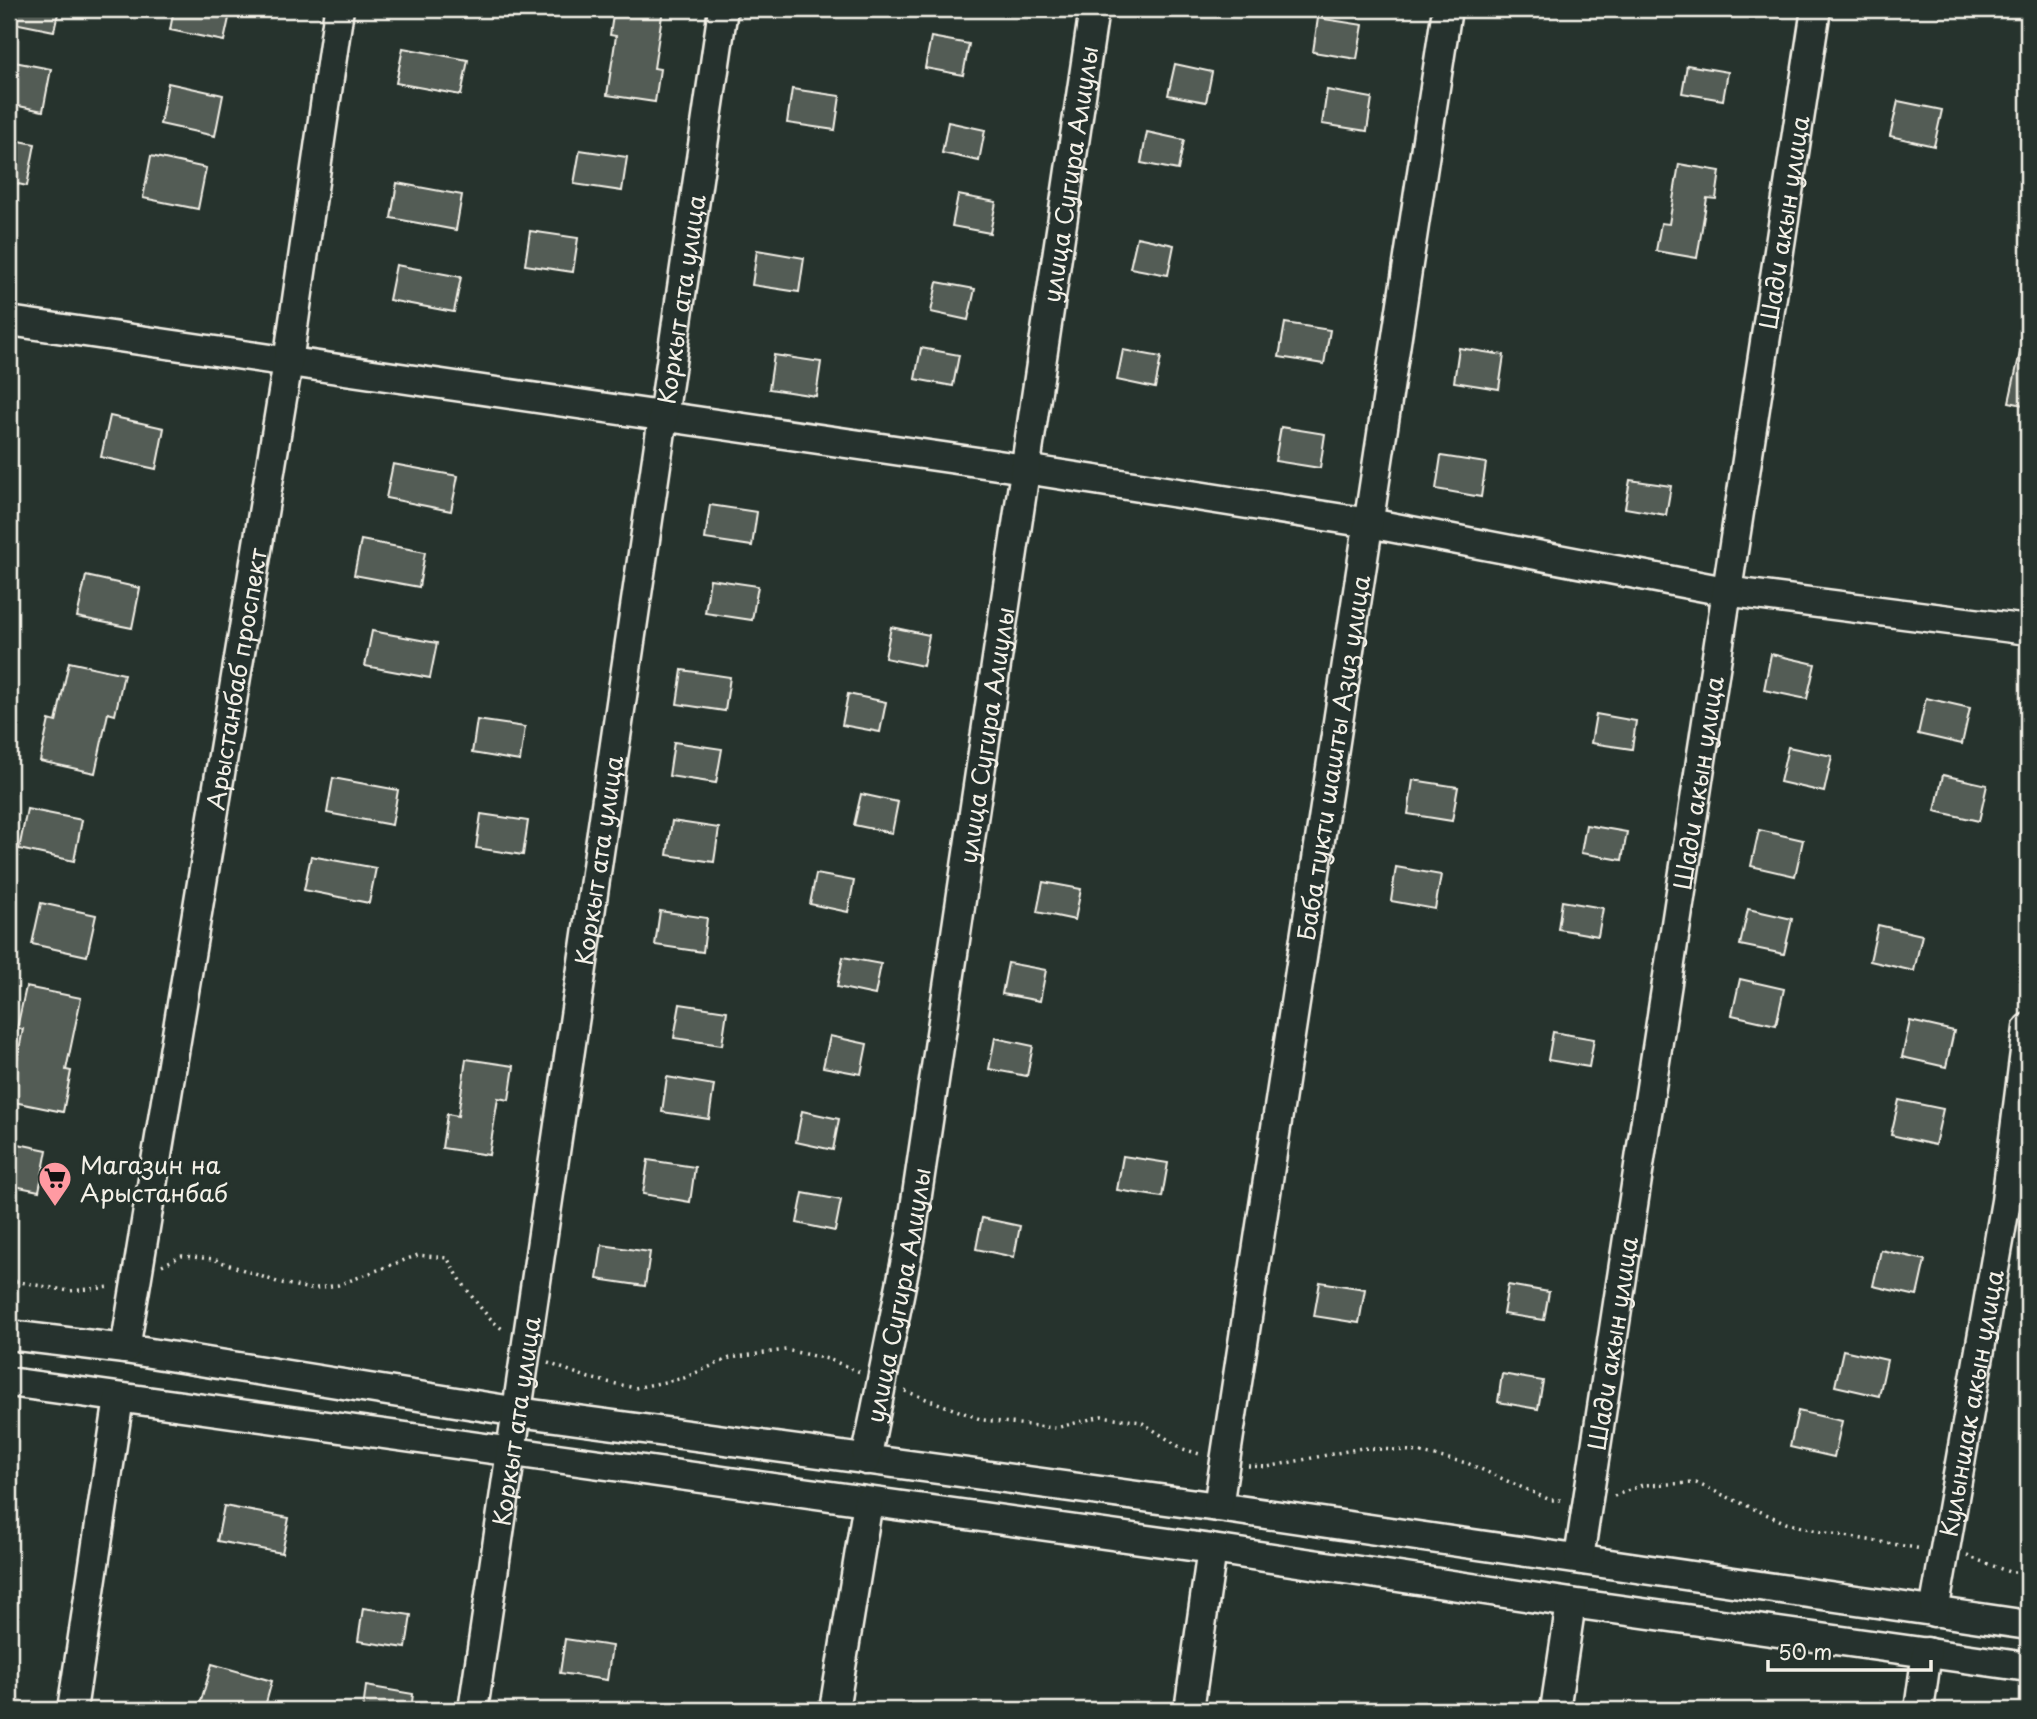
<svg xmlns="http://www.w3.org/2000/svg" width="2037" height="1719" font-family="'Playpen Sans',sans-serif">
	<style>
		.building { fill: #525c55; stroke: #f4f1e8; stroke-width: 2 }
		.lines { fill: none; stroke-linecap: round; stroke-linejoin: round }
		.minor-casing { stroke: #f4f1e8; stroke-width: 33 }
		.path { stroke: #f4f1e8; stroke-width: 3.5; stroke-dasharray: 2 5; stroke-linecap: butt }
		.minor { stroke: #26332d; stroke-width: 28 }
		.labels { text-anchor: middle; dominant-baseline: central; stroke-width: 6; stroke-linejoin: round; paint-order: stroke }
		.street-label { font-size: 24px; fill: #f4f1e8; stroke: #26332d }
		.poi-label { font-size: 24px; fill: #f4f1e8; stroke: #26332d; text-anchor: start }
	</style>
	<rect width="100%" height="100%" fill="#26332d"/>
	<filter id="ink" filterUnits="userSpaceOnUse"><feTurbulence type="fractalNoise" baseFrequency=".0143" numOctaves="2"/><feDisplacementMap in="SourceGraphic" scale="14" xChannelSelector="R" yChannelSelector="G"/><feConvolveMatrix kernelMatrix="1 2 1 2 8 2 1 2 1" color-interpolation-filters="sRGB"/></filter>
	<g filter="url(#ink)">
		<!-- building -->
		<g class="building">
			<polygon points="9,9 59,9 54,31 9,22"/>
			<polygon points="174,9 231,9 224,41 170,30"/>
			<polygon points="614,9 663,9 654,68 660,69 655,102 607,95 616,36 610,35"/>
			<polygon points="1318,18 1363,25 1357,59 1313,52"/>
			<polygon points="931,37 969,44 963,75 925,68"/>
			<polygon points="403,48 468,60 461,95 396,83"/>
			<polygon points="9,61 51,69 43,111 9,104"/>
			<polygon points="1175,64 1212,72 1206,102 1168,95"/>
			<polygon points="1687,65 1728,72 1723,100 1682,93"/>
			<polygon points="168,83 223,95 215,136 160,124"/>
			<polygon points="792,89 840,96 835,130 787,123"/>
			<polygon points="1327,90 1372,98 1367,131 1322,124"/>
			<polygon points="1898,101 1942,110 1934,146 1890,136"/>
			<polygon points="948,122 985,130 979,161 942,153"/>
			<polygon points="1147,132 1184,140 1178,170 1141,163"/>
			<polygon points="9,139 35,144 27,186 9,182"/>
			<polygon points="580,150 627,157 622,191 574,184"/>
			<polygon points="151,156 206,168 198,209 143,198"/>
			<polygon points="1679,164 1720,171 1716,199 1707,198 1697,258 1656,251 1661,223 1669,224"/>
			<polygon points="397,183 462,195 456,230 391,218"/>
			<polygon points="958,195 996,202 990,233 952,226"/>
			<polygon points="530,231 578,238 573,272 525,265"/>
			<polygon points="1137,237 1174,245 1168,275 1130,268"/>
			<polygon points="757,250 804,258 799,292 752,285"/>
			<polygon points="396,265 461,277 454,312 389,300"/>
			<polygon points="937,282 975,289 968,320 931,312"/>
			<polygon points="1285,323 1330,330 1324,364 1279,357"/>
			<polygon points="921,348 959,355 953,386 915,379"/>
			<polygon points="1459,348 1504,355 1499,389 1454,382"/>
			<polygon points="2021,348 2028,349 2028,406 2009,402"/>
			<polygon points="1123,350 1161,357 1155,388 1117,380"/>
			<polygon points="774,355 821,362 816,396 769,389"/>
			<polygon points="110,416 164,428 156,469 101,457"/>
			<polygon points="1281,427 1325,434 1320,468 1275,461"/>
			<polygon points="1441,456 1486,463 1481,497 1436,489"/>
			<polygon points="393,464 458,476 451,511 386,498"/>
			<polygon points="1630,480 1671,486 1666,515 1625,508"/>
			<polygon points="710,505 757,512 752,546 705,539"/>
			<polygon points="361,540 425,552 419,587 354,575"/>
			<polygon points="86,576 140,588 132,628 77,617"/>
			<polygon points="710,579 758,586 752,620 705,613"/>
			<polygon points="891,627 929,635 923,666 885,658"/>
			<polygon points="372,631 437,643 430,678 365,666"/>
			<polygon points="1771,654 1815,664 1807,699 1764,690"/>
			<polygon points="69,662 124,674 115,715 108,713 95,773 40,761 49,720 56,722"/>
			<polygon points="682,670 730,677 725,711 677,704"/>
			<polygon points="848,694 886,702 880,732 842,725"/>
			<polygon points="1926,698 1970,708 1962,744 1918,734"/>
			<polygon points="1596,714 1636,721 1632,749 1591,743"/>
			<polygon points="477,720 525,727 520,761 472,753"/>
			<polygon points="674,742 722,749 716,783 669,776"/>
			<polygon points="1788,747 1832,756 1824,792 1780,782"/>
			<polygon points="1943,775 1987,785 1979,821 1935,811"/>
			<polygon points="333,778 398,790 392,825 327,813"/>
			<polygon points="1413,780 1458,787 1452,821 1408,814"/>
			<polygon points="861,794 898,802 892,833 854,825"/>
			<polygon points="27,809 82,820 74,861 19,849"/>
			<polygon points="481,814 528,821 523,855 476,848"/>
			<polygon points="672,821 719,828 714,862 667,855"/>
			<polygon points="1586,825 1627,832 1622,860 1581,853"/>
			<polygon points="1759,830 1803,840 1795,876 1751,866"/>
			<polygon points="311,856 376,868 369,903 304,890"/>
			<polygon points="1396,867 1441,875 1435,909 1391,901"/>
			<polygon points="816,874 854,881 848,912 810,904"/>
			<polygon points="1043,882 1081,889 1075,920 1037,912"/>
			<polygon points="1562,901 1603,908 1598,936 1558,929"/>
			<polygon points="41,903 96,915 87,956 32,944"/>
			<polygon points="1748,909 1792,919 1784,954 1740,945"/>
			<polygon points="660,911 707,918 703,952 655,945"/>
			<polygon points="1878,925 1922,935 1914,971 1870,961"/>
			<polygon points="843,957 881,964 875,995 837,987"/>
			<polygon points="1008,963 1046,970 1040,1001 1002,994"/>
			<polygon points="1740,979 1784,989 1776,1025 1732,1015"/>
			<polygon points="26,987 81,998 66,1070 71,1071 63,1112 9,1101 23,1029 17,1028"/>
			<polygon points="680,1004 727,1011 722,1045 674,1038"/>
			<polygon points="1910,1021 1954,1031 1946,1067 1902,1057"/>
			<polygon points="1553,1032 1594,1039 1589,1067 1548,1060"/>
			<polygon points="830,1036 867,1044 861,1074 823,1067"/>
			<polygon points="995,1038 1033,1046 1027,1076 989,1069"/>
			<polygon points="466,1059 514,1066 509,1100 498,1098 489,1155 442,1148 447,1114 458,1116"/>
			<polygon points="667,1077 714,1085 709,1119 662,1112"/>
			<polygon points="1899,1100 1943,1109 1935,1145 1891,1135"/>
			<polygon points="802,1111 839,1119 833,1150 796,1142"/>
			<polygon points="9,1142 47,1150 39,1191 9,1185"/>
			<polygon points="1123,1156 1168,1163 1162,1197 1117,1190"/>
			<polygon points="648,1160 695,1167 690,1202 643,1194"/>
			<polygon points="803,1193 841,1200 835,1231 797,1223"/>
			<polygon points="982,1218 1020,1226 1014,1257 976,1249"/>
			<polygon points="602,1245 650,1252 645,1286 597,1279"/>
			<polygon points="1881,1250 1925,1260 1917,1296 1873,1286"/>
			<polygon points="1320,1282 1365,1289 1359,1323 1314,1316"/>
			<polygon points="1508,1285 1549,1292 1544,1320 1503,1314"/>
			<polygon points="1843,1350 1887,1360 1879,1396 1835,1386"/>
			<polygon points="1502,1374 1543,1381 1538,1409 1498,1402"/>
			<polygon points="1798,1411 1842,1421 1834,1457 1790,1447"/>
			<polygon points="224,1506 289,1518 282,1553 217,1541"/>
			<polygon points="363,1608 411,1615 406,1648 358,1641"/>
			<polygon points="565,1639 612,1646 607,1680 560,1673"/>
			<polygon points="212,1664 272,1681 264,1710 222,1710 200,1704"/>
			<polygon points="366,1686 413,1694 411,1710 363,1710"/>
		</g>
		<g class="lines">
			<defs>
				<g id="minor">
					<polyline points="9,321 1025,469 1369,523 1725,591 2028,630"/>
					<polyline points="9,1335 125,1349 518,1412 1218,1507 2028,1625"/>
					<path id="s1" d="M 125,1349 L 288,362 L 339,9"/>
					<polyline points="9,1382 1212,1549 1571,1603 2028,1667"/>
					<path id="s2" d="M 866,1460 L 911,1235 L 1094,9"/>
					<path id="s3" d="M 1218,1507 L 1447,9"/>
					<path id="s4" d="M 1579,1558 L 1816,9"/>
					<path id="s5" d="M 1934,1612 L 2006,1201 L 2028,1028"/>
					<polyline points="72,1710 119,1398"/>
					<path id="s6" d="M 473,1710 L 723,9"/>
					<polyline points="834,1710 868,1502"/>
					<polyline points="1189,1710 1212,1549"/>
					<polyline points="1555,1710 1571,1603"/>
					<polyline points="1919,1710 1927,1652"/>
				</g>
			</defs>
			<!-- minor casing -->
			<use href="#minor" class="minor-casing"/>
			<!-- path -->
			<g class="path">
				<path d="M 162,1265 L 182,1256 L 213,1259 L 277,1282 L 310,1289 L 338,1285 L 418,1255 L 447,1258 C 463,1284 480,1313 505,1331"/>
				<polyline points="9,1280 69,1291 111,1287"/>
				<polyline points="548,1363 589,1378 635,1388 684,1378 730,1358 786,1350 828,1359 860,1372"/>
				<polyline points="905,1391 983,1420 1056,1428 1102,1416 1141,1422 1183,1449 1203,1455"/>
				<polyline points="1248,1466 1267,1467 1362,1448 1412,1451 1467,1463 1550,1500 1565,1500"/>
				<polyline points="1614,1496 1642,1485 1696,1483 1786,1523 1821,1532 1922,1549"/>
				<polyline points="1967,1556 2009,1572 2028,1572"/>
			</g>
			<!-- minor -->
			<use href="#minor" class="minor"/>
		</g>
	</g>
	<!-- icons -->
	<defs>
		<symbol id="supermarket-pin" viewBox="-11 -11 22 30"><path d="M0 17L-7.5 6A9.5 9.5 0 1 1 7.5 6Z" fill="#ff9aa2" stroke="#26332d"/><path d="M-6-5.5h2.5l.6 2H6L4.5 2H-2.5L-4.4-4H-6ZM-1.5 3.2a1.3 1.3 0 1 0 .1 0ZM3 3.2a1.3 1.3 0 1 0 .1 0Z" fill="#111"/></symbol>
	</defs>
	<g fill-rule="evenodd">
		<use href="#supermarket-pin" x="36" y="1159" width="38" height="52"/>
	</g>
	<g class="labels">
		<!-- street labels -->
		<g class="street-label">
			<text stroke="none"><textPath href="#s2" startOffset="1302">улица Сугира Алиулы</textPath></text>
			<text stroke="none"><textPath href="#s4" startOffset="1351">Шади акын улица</textPath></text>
			<text stroke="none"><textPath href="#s6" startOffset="1426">Коркыт ата улица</textPath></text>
			<text stroke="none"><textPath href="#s1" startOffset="679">Арыстанбаб проспект</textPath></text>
			<text stroke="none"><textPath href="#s2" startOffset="735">улица Сугира Алиулы</textPath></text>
			<text stroke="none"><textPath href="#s3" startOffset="758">Баба тукти шашты Азиз улица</textPath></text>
			<text stroke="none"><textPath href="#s4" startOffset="784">Шади акын улица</textPath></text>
			<text stroke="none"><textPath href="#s6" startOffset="859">Коркыт ата улица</textPath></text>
			<text stroke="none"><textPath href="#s2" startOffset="168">улица Сугира Алиулы</textPath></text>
			<text stroke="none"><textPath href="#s4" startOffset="217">Шади акын улица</textPath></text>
			<text stroke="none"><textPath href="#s5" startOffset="212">Кулыншак акын улица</textPath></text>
			<text stroke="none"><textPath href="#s6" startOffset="292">Коркыт ата улица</textPath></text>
		</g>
		<!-- poi labels -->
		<g class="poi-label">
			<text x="80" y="1164">Магазин на<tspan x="80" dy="28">Арыстанбаб</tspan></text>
		</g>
	</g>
	<!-- margin -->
	<rect width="2037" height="1719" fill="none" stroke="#26332d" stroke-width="35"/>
	<rect x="18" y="18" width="2002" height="1684" fill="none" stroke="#f4f1e8" stroke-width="2.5" filter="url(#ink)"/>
	<!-- scale -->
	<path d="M1768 1660v10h163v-10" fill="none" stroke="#f4f1e8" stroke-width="3.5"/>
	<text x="1778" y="1660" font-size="21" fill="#f4f1e8" stroke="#26332d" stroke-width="5" paint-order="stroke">50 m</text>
</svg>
